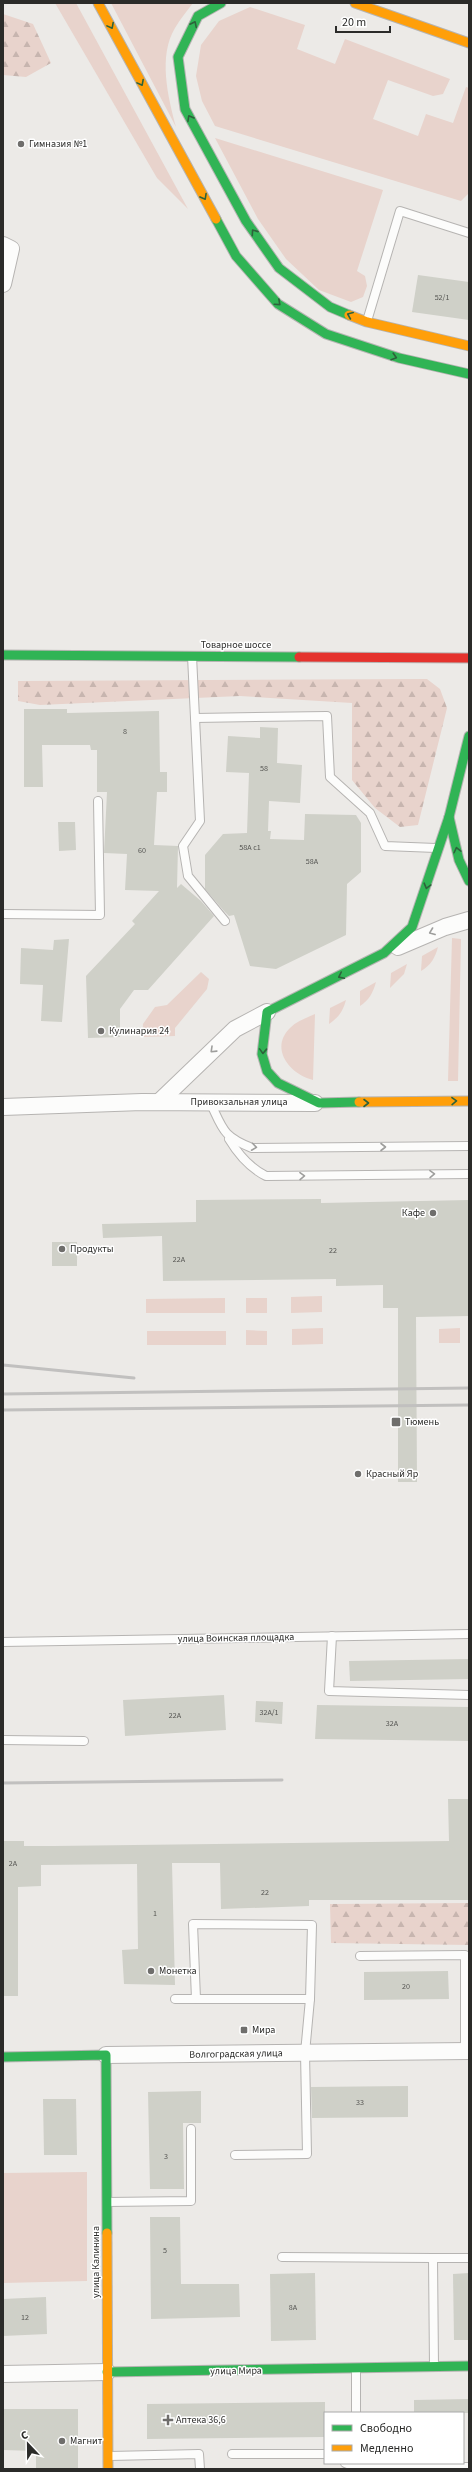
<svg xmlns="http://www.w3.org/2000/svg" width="472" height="2472" font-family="'Source Sans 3',sans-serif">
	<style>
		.green { fill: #e8d3cc }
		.forest { fill: url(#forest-firs) }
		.building { fill: #cfd0c8 }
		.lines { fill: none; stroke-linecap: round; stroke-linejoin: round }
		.lane-casing { stroke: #b6b4b2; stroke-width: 10 }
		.street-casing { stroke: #b6b4b2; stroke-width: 18 }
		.fast-casing { stroke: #b6b4b2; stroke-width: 11 }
		.slow-casing { stroke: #b6b4b2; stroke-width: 11 }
		.jam-casing { stroke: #b6b4b2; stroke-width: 11 }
		.lane { stroke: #fcfcfb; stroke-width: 8 }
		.street { stroke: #fcfcfb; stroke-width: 16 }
		.fast { stroke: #30b455; stroke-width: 9 }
		.slow { stroke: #ff9f0a; stroke-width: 9 }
		.jam { stroke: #e5322d; stroke-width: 9 }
		.rail { stroke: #c1c0bf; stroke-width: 3 }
		.oneway { stroke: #2d623b }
		.oneway2 { stroke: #9e9e9c }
		.poi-dot { fill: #6f6e6c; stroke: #fff; stroke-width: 1.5 }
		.labels { text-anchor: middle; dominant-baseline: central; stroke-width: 3; stroke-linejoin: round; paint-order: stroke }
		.number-label { font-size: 8px; fill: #545451 }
		.poi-label { font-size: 10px; fill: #2b2b29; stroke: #fff; text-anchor: start }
		.street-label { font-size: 10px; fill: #2b2b29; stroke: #fff }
	</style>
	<defs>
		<pattern id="forest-firs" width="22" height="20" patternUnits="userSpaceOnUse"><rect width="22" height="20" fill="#e8d3cc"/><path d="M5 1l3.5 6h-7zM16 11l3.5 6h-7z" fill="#c7b5af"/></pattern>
	</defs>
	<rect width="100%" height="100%" fill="#eceae7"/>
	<!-- green -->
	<g class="green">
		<polygon points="55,3 76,3 188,209 157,178"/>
		<path d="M 111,3 L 193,3 C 187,11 180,19 175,28 C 158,56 168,97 176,127 Z"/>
		<polygon points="250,7 305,25 297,49 335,64 345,39 450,79 443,94 433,96 388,80 373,119 418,136 426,114 453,123 466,87 469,88 469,193 461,201 215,126 202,101 196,76 201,45 219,21"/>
		<polygon points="215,138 383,190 357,271 365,276 367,286 363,297 351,302 319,290 286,259 258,219"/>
		<polygon points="452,938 461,939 458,1081 448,1081"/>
		<path d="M 438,947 C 435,958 431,965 421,971 L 422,956 Z"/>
		<polygon points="407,964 404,974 390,988 391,973"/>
		<polygon points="201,972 209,979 207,989 175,1028 175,1036 142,1037 143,1024 155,1007 167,1005"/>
		<path d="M 376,982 C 373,993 369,1000 360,1006 L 360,991 Z"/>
		<path d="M 346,1000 C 343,1011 339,1017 329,1024 L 330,1008 Z"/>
		<path d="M 315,1014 L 313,1080 C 290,1074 269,1049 290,1028 C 297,1021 306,1018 315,1014 Z"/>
		<polygon points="322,1296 322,1312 291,1313 291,1297"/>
		<polygon points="225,1298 225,1313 146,1313 146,1299"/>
		<rect x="246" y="1298" width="21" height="15"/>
		<polygon points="323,1328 323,1344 292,1345 292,1329"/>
		<polygon points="460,1328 460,1343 439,1343 439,1329"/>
		<polygon points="246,1330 267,1331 267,1345 246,1345"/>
		<rect x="147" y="1331" width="79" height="14"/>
		<polygon points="87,2172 87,2281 3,2283 3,2173"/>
	</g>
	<!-- forest -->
	<g class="forest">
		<polygon points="3,14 33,24 51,63 26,77 3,75"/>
		<polygon points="427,679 440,689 447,708 418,825 400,827 375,808 352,780 352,703 240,696 40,705 18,701 18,681"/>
		<polygon points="469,1903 469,1945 331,1943 330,1904"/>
	</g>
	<!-- building -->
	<g class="building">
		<polygon points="418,275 469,282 469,320 412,312"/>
		<polygon points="24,709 67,709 67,713 159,711 160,772 167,772 167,792 157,792 154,845 178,846 177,888 181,884 201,901 214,916 148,990 134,990 120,1009 120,1037 88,1038 86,976 135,924 132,921 159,891 125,890 127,854 104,853 107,792 97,792 97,750 91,750 90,745 42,745 43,787 24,787"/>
		<polygon points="260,727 278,728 277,763 302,765 300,803 269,801 268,831 271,831 270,839 304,840 305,814 356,815 361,823 361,872 347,884 346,935 276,969 250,966 234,915 229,916 224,911 205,889 205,855 223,834 247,833 249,773 226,772 228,736 260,738"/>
		<polygon points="58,822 75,822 76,850 59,851"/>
		<polygon points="69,939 62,1022 41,1021 43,985 20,984 21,948 53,950 54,940"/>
		<polygon points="321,1199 321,1203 469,1200 469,1316 416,1317 417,1482 398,1482 398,1308 383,1308 383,1285 336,1286 336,1279 163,1281 162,1236 103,1238 102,1224 196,1222 196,1200"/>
		<rect x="52" y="1242" width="25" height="24"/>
		<polygon points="469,1659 469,1679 350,1681 349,1661"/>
		<polygon points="224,1695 226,1730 125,1736 123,1700"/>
		<polygon points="256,1701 283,1702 282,1724 255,1722"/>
		<polygon points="317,1705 469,1707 469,1741 315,1739"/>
		<polygon points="448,1799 469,1799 469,1900 309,1900 309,1906 221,1909 220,1863 172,1863 175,1985 124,1984 122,1950 138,1949 137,1864 41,1865 41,1886 18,1887 18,1996 3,1996 3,1841 24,1841 24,1846 53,1846 449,1841"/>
		<polygon points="448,1971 449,1999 364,2000 364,1972"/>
		<polygon points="408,2086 408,2117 312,2118 311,2087"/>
		<polygon points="201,2091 201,2123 183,2123 184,2189 150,2189 148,2092"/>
		<polygon points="43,2099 76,2099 77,2155 44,2155"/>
		<polygon points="150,2217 180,2217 181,2284 239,2284 240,2317 151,2319"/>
		<polygon points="315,2273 316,2340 271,2341 270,2274"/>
		<polygon points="469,2273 469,2340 454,2340 453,2274"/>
		<polygon points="46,2297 47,2334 3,2336 3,2299"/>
		<polygon points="469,2399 469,2413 414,2413 414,2400"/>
		<polygon points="325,2402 325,2437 147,2439 147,2404"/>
		<polygon points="3,2409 78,2409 78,2469 36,2469 36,2451 3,2450"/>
	</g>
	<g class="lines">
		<defs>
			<g id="lane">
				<polyline points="367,321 400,211 469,233"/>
				<polyline points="192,656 200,821 183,846 188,876 225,921"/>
				<polyline points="195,718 327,716 330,777 370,813 385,846 436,848"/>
				<polyline points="3,914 100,915 98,801"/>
				<path d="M 210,1102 C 223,1129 222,1136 252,1148 L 469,1146"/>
				<path d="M 229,1139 C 238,1154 250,1168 266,1176 L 469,1174"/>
				<polyline points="332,1636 329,1691 469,1695"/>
				<polyline points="3,1642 469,1634"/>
				<polyline points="3,1740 84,1741"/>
				<polyline points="360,1956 465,1955 465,2051"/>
				<polyline points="175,1999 310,1999 305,2053 307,2154 235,2155"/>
				<polyline points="196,1999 193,1924 312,1925 310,1999"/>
				<polyline points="107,2202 191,2201 191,2129"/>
				<polyline points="282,2257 433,2258"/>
				<polyline points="434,2366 433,2258 469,2258"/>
				<polyline points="356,2413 356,2369"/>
				<polyline points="232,2454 325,2454"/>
				<polyline points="110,2456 199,2454 200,2469"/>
				<polyline points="345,2463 355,2467 469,2467"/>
			</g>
			<g id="street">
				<polyline points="3,245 11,249 3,284"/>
				<polyline points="398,947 445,927 469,920"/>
				<polyline points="159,1102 235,1029 267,1012"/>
				<polyline points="3,1107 142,1102 315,1103"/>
				<polyline points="106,2055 469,2051"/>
				<polyline points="3,2374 107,2372"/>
			</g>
			<g id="fast">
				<polyline points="221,3 198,16 178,57 185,109 246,221 279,268 330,307 349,315"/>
				<polyline points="216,219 236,256 278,304 326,334 399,358 469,374"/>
				<polyline points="3,655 299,657"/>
				<polyline points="469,736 449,817 459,860 469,881"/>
				<polyline points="359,1102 319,1103 278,1083 267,1071 262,1054 267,1012 384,953 412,927 449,817"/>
				<polyline points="3,2057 106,2055 107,2233"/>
				<polyline points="107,2372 469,2366"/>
			</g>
			<g id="slow">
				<polyline points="98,3 216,219"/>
				<polyline points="355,3 469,43"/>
				<polyline points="349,315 367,322 469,346"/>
				<polyline points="359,1102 469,1101"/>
				<polyline points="107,2233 108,2469"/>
			</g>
			<polyline id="jam" points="299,657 469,658"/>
		</defs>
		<!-- lane casing -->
		<use href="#lane" class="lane-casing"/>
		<!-- street casing -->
		<use href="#street" class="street-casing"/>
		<!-- fast casing -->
		<use href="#fast" class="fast-casing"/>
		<!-- slow casing -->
		<use href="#slow" class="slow-casing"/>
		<!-- jam casing -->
		<use href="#jam" class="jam-casing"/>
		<!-- lane -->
		<use href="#lane" class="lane"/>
		<!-- street -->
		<use href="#street" class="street"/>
		<!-- fast -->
		<use href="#fast" class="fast"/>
		<!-- slow -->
		<use href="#slow" class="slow"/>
		<!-- jam -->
		<use href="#jam" class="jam"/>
		<!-- rail -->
		<g class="rail">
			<polyline points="3,1365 134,1378"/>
			<polyline points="3,1394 469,1388"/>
			<polyline points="3,1410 469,1405"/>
			<polyline points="3,1783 282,1780"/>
		</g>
	</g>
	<!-- one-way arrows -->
	<defs><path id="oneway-chevron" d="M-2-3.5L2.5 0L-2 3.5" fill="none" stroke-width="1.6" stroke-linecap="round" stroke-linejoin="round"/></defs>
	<g class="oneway">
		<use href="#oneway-chevron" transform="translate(194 24) rotate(-64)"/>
		<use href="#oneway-chevron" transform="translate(111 26) rotate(62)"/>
		<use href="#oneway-chevron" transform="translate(141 83) rotate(62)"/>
		<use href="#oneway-chevron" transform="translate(190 118) rotate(-119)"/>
		<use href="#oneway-chevron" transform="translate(204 197) rotate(61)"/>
		<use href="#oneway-chevron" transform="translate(254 232) rotate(-125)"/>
		<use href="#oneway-chevron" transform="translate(278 303) rotate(42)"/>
		<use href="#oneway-chevron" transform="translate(350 315) rotate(-157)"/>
		<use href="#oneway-chevron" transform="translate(394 357) rotate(17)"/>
		<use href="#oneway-chevron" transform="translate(457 850) rotate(-103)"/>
		<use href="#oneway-chevron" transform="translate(427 886) rotate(105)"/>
		<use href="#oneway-chevron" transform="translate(341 976) rotate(154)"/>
		<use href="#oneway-chevron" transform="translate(263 1051) rotate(92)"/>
		<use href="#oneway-chevron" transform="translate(454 1101) rotate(-1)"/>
		<use href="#oneway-chevron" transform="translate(366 1103)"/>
	</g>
	<g class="oneway2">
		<use href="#oneway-chevron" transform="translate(432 932) rotate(159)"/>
		<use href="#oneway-chevron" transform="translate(213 1050) rotate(136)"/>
		<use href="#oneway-chevron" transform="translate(254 1147) rotate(8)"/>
		<use href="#oneway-chevron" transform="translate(383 1147)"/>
		<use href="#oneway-chevron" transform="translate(432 1174) rotate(-1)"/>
		<use href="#oneway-chevron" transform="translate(302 1176) rotate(-1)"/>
	</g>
	<!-- markers -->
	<g class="poi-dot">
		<circle cx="21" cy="144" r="4"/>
		<circle cx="101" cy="1031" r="4"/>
		<circle cx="433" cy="1213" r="4"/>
		<circle cx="62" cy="1249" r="4"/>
		<rect x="391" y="1417" width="10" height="10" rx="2"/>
		<circle cx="358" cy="1474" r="4"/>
		<circle cx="151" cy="1971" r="4"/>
		<rect x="240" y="2026" width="8" height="8" rx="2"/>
		<path d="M166 2414h4v4h4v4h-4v4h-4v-4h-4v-4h4z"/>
		<circle cx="62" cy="2441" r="4"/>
	</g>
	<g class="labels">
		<!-- number labels -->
		<g class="number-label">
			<text x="442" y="297">52/1</text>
			<text x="125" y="731">8</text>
			<text x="264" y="768">58</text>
			<text x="250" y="847">58А с1</text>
			<text x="142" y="850">60</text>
			<text x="312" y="861">58А</text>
			<text x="333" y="1250">22</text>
			<text x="179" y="1259">22А</text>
			<text x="269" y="1712">32А/1</text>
			<text x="175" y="1715">22А</text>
			<text x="392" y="1723">32А</text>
			<text x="13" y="1863">2А</text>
			<text x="265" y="1892">22</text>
			<text x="155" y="1913">1</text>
			<text x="406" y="1986">20</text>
			<text x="360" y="2102">33</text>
			<text x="166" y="2156">3</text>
			<text x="165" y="2250">5</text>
			<text x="293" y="2307">8А</text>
			<text x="25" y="2317">12</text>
		</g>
		<!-- poi labels -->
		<g class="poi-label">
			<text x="29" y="144">Гимназия №1</text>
			<text x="109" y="1031">Кулинария 24</text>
			<text x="425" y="1213" text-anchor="end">Кафе</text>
			<text x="70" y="1249">Продукты</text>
			<text x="405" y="1422">Тюмень</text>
			<text x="366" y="1474">Красный Яр</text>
			<text x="159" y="1971">Монетка</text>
			<text x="252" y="2030">Мира</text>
			<text x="176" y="2420">Аптека 36,6</text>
			<text x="70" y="2441">Магнит</text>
		</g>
		<!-- street labels -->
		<g class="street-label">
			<text x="236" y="645">Товарное шоссе</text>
			<text x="239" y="1102">Привокзальная улица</text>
			<text transform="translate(236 1638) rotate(-1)">улица Воинская площадка</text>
			<text transform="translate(236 2054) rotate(-1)">Волгоградская улица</text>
			<text transform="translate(96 2262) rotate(-90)">улица Калинина</text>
			<text transform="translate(236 2371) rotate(-1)">улица Мира</text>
		</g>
	</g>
	<!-- border -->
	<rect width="472" height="2472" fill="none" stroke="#2b2b29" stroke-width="8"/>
	<!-- legend -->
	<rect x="324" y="2412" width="140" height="52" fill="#ffffff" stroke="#aaaaa9"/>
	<rect x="332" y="2425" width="20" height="6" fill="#30b455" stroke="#aaaaa9"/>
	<text x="360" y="2432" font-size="12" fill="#2b2b29">Свободно</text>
	<rect x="332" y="2445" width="20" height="6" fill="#ff9f0a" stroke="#aaaaa9"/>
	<text x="360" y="2452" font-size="12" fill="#2b2b29">Медленно</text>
	<!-- north arrow -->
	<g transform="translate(28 2444) rotate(338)" stroke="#ffffff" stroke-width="3" paint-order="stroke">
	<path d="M0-3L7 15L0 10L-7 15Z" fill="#2b2b29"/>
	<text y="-6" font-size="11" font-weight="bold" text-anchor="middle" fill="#2b2b29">С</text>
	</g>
	<!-- scale -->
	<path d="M336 26v6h54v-6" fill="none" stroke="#2b2b29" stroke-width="2"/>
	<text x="342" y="26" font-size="12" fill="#2b2b29" stroke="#ffffff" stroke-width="3" paint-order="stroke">20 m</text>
</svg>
